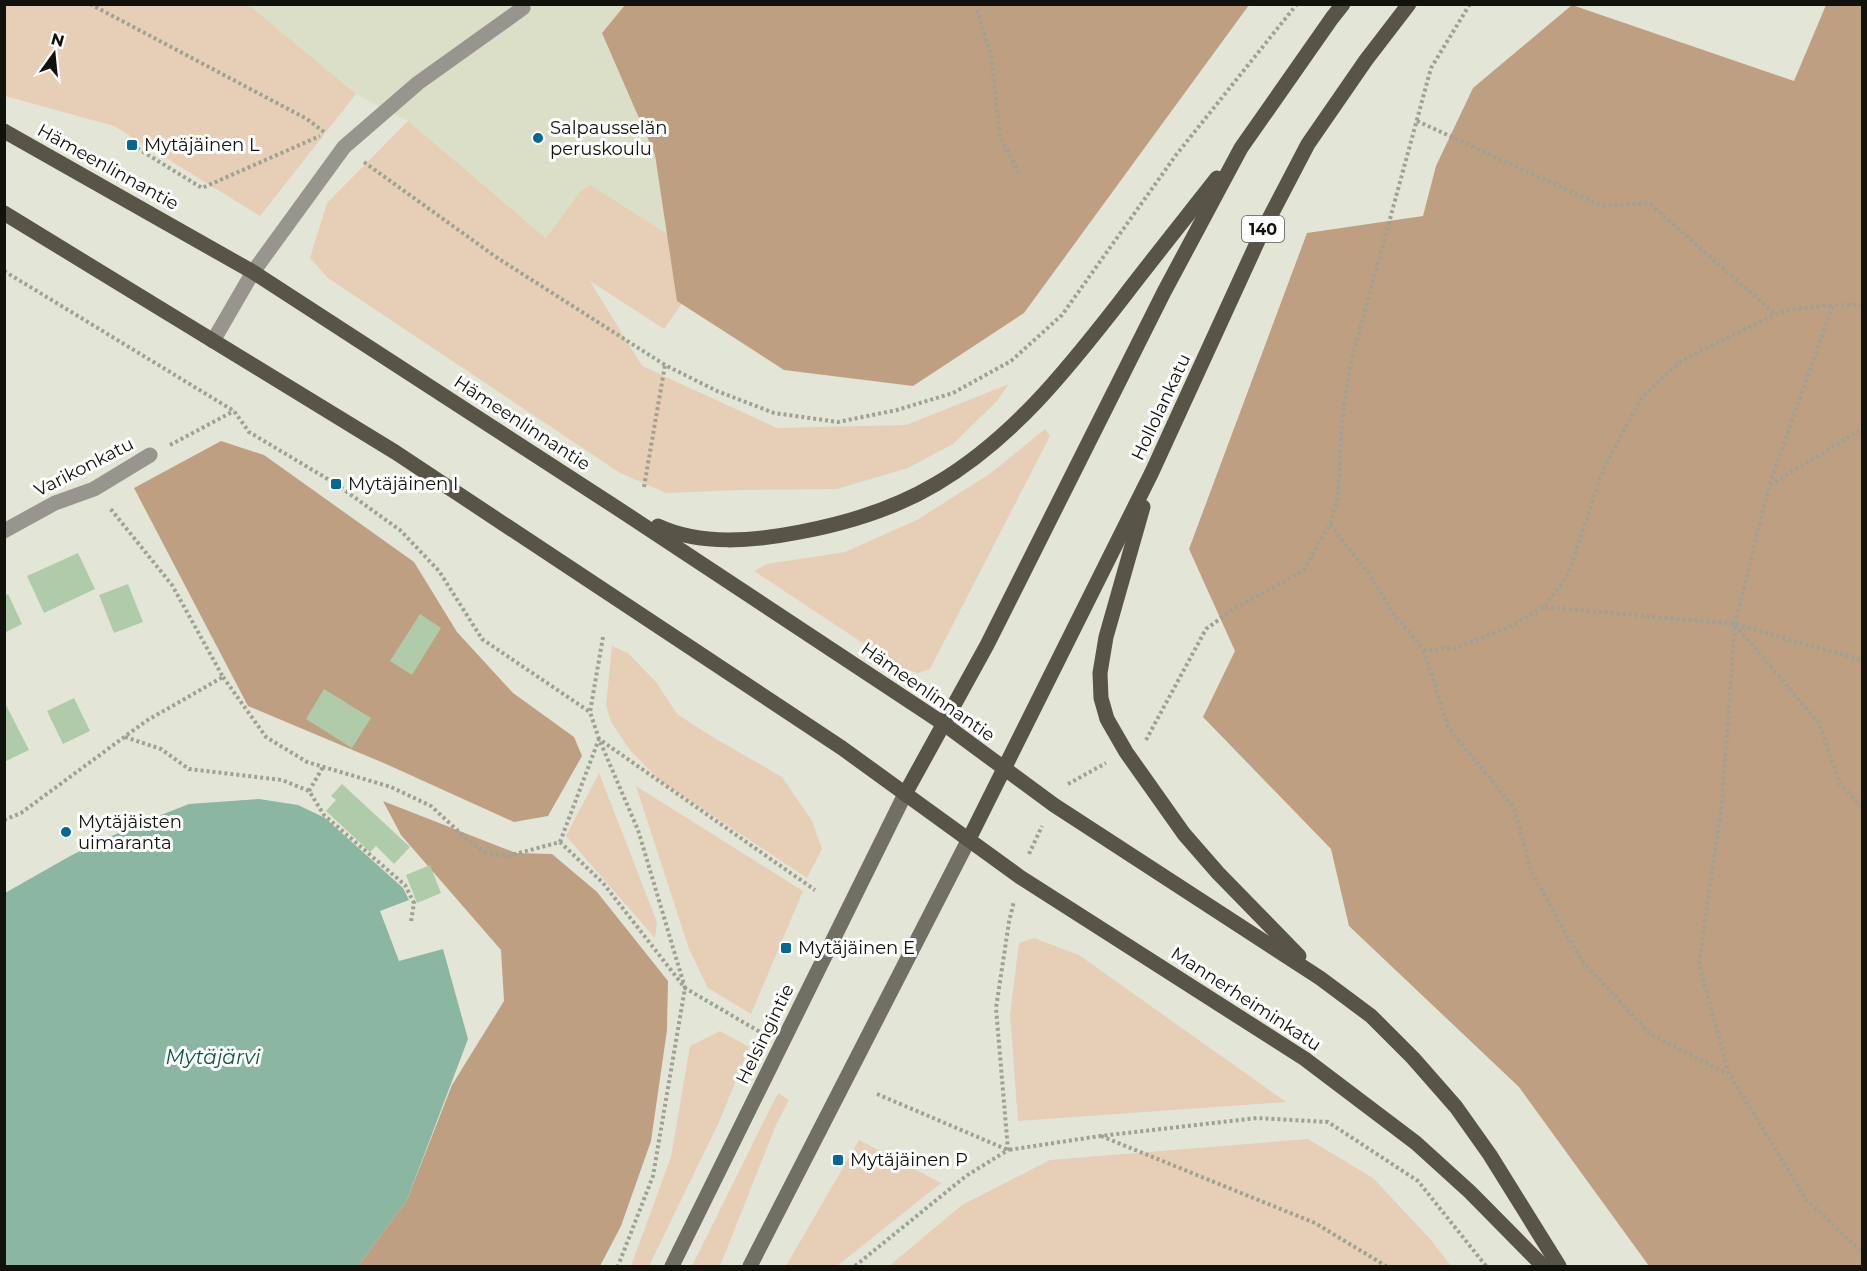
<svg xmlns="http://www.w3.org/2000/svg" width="1867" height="1271" font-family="Montserrat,sans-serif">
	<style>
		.built { fill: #dbdfc7 }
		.green { fill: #e7ceb6 }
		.forest { fill: #be9f81 }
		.water { fill: #8bb6a1 }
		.building { fill: #b0cba9 }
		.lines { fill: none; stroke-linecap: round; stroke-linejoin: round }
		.path { stroke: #9fa194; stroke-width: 4; stroke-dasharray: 3 3; stroke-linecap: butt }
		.service { stroke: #97958e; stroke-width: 15 }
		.minor { stroke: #97958e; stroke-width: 15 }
		.secondary { stroke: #726f65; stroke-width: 15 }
		.primary { stroke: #585448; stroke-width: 15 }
		.poi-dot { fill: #046897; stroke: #fff; stroke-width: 2 }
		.labels { text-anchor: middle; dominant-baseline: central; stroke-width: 6; stroke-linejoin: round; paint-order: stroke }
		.shield { fill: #fff; stroke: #585955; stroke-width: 1.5 }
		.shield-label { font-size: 16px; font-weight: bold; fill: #11120c }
		.poi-label { font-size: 18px; fill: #11120c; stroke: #fff; text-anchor: start }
		.street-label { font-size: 18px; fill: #11120c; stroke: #fff }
		.water-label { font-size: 20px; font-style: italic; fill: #075a3f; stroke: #fff }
	</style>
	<rect width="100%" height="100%" fill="#e3e6d6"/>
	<!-- built -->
	<polygon class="built" points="249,5 625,5 602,33 655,155 677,301 582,268 408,121 356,94"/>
	<!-- green -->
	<g class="green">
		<polygon points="4,5 249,5 356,94 260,216 114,126 5,96"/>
		<polygon points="408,121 546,238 580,192 590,185 711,262 664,329 590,281 642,366 777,428 906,425 1009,384 997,401 953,444 908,468 837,489 741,490 666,493 620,473 328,278 310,258 327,203"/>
		<polygon points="1045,429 1050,436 930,669 918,673 899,667 754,571 767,564 845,552 917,520 991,473"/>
		<polygon points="612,646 628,653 656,682 677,714 711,736 782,777 812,821 822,849 807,878 659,780 630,750 611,722 606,705"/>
		<polygon points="599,773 657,922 655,938 566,836"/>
		<polygon points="636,786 803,891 751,1014 708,988 689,949"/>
		<polygon points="1034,938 1079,955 1286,1102 1018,1121 1010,1015 1019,943"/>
		<polygon points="720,1031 749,1047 720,1120 649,1266 631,1266 671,1157 690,1046"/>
		<polygon points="778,1093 789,1100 776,1125 720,1266 692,1266"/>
		<polygon points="1308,1139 1373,1178 1431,1240 1451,1266 889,1266 962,1205 1050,1160"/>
		<polygon points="859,1140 941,1183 837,1266 786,1266"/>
	</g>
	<!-- forest -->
	<g class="forest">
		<polygon points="625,5 625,4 1249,5 1024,313 913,386 784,370 677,301 655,155 602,33"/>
		<polygon points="1572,5 1794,81 1826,5 1862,5 1862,1266 1649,1266 1519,1087 1349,926 1331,849 1203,717 1235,651 1189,549 1307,233 1423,216 1436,166 1473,88"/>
		<polygon points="221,441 264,455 414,562 457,632 513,693 574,737 582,756 548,816 514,822 386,764 248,706 134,488"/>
		<polygon points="383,801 516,853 552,854 597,892 668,981 667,1030 651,1141 621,1226 600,1266 358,1266 407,1200 452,1085 504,1001 501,950 401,835"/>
	</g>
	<!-- water -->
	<polygon class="water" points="259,799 298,805 325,818 403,888 409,900 380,911 399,961 443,949 468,1039 407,1200 358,1266 5,1266 5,893 72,855 133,826 189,804"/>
	<!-- building -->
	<g class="building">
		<polygon points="78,553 95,589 44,613 27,576"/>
		<polygon points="128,584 143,622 114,633 99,595"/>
		<polygon points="8,594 22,624 4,633 4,596"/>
		<polygon points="420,614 441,628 412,675 390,661"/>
		<polygon points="324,689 371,718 352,748 306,719"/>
		<polygon points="74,698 90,731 63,744 47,711"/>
		<polygon points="6,705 29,750 4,762 4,706"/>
		<polygon points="342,784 410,847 394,864 376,846 370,852 326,811 336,800 331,796"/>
		<polygon points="430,865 441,893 417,903 406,875"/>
	</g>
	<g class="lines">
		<!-- path -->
		<g class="path">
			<polyline points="90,4 307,119 324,132"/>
			<polyline points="975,4 991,55 1000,136 1020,176"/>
			<polyline points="1417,121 1602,206 1649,203 1775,314"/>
			<polyline points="132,145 202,188 320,136"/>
			<polyline points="364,162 499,259 665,365 717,391 774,413 838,422 897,410 953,393 1011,361 1062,315 1176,155 1297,4"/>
			<polyline points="4,271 234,411 249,432 336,484 400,530 439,571 482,639 590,712"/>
			<polyline points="1862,305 1833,305 1769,486 1735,624 1722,802 1699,964 1729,1074 1806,1199 1862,1252"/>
			<polyline points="170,445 234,411"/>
			<polyline points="1770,485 1862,429"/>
			<polyline points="644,487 665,365"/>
			<polyline points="1330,525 1370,575 1392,612 1424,650 1456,648 1509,627 1544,607 1568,575 1603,470 1642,397 1681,361 1775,314 1795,309 1833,305"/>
			<polyline points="1545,607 1735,624 1862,660"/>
			<polyline points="1735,625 1819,723 1840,784 1862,807"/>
			<polyline points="603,637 590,712 599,739 638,830 685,988 653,1176 618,1266"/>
			<polyline points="1424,650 1448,727 1514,808 1531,871 1581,960 1650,1034 1728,1074"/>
			<polyline points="223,677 266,737 307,762 391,787 431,806 469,841 486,853 508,856 560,842 603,883 685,988 760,1032"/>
			<polyline points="125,737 161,749 189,769 282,780 309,791 324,815 405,885 414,903 411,921"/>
			<polyline points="1146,740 1206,629 1232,610 1303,571 1330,525 1338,497 1342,422 1350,366 1431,68 1470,4"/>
			<polyline points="1068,784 1106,763"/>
			<polyline points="309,791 323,767"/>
			<polyline points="4,820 21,813 146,721 223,677 172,585 109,507"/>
			<polyline points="560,842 599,739 815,890"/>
			<polyline points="1029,854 1042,826"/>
			<polyline points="877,1094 1008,1150 1100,1136 1257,1118 1328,1122 1418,1181 1486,1266"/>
			<polyline points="1101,1136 1315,1223 1386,1266"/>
			<polyline points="855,1266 966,1176 1008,1150 996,1008 1009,922 1014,901"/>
		</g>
		<!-- service -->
		<polyline class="service" points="213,341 253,272 344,147 418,83 523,8 521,4"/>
		<!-- minor -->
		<polyline class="minor" points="4,531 55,503 94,489 150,455"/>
		<!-- secondary -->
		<g class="secondary">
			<polyline points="672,1266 905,794"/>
			<polyline points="750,1266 969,839"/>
		</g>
		<!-- primary -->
		<g class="primary">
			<polyline points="4,131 253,272 617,508 944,724 1054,805 1320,978 1371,1016 1413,1058 1456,1107 1490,1155 1559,1266"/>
			<polyline points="4,213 395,452 842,748 1020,877 1305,1059 1416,1143 1470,1192 1543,1266"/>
			<polyline points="1143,507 1106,637 1100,673 1101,698 1107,719 1126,752 1184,834 1218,873 1299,956"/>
			<path d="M 658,526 C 701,546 754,541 800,532 C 848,523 894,509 936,484 C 1012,439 1066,371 1119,303 C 1151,261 1184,220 1217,178"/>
			<polyline points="905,794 987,645 1164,292 1241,148 1332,18 1343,4"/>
			<polyline points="969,839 1152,472 1262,232 1308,144 1366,60 1409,4"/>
		</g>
	</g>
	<!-- markers -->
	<g class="poi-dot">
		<circle cx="538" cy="138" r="6"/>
		<rect x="126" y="139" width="12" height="12" rx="3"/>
		<rect x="330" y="478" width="12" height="12" rx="3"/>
		<circle cx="66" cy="832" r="6"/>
		<rect x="780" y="942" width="12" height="12" rx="3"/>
		<rect x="832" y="1154" width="12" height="12" rx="3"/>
	</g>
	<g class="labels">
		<!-- shield labels -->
		<rect class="shield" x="1242" y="216" width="42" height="26" rx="4.5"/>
		<g class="shield-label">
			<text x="1263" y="229">140</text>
		</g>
		<!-- poi labels -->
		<g class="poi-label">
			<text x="550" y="128">Salpausselän<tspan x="550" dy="21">peruskoulu</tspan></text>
			<text x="144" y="145">Mytäjäinen L</text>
			<text x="348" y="484">Mytäjäinen I</text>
			<text x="78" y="822">Mytäjäisten<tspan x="78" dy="21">uimaranta</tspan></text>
			<text x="798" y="948">Mytäjäinen E</text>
			<text x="850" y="1160">Mytäjäinen P</text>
		</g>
		<!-- street labels -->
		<g class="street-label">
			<text transform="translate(108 167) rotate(29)">Hämeenlinnantie</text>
			<text transform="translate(1161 407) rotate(-65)">Hollolankatu</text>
			<text transform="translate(522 423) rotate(33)">Hämeenlinnantie</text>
			<text transform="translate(84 467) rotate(-27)">Varikonkatu</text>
			<text transform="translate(928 692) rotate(35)">Hämeenlinnantie</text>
			<text transform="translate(1246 999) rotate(33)">Mannerheiminkatu</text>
			<text transform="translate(765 1034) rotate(-64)">Helsingintie</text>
		</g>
		<!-- water labels -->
		<g class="water-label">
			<text x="213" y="1057">Mytäjärvi</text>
		</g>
	</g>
	<!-- border -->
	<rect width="1867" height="1271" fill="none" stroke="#11120c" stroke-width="12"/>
	<!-- north arrow -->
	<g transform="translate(54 54) rotate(15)" stroke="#ffffff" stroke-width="4.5" paint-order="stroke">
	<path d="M0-4.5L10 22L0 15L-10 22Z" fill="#11120c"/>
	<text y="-9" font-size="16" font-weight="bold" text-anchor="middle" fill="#11120c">N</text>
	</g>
</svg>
